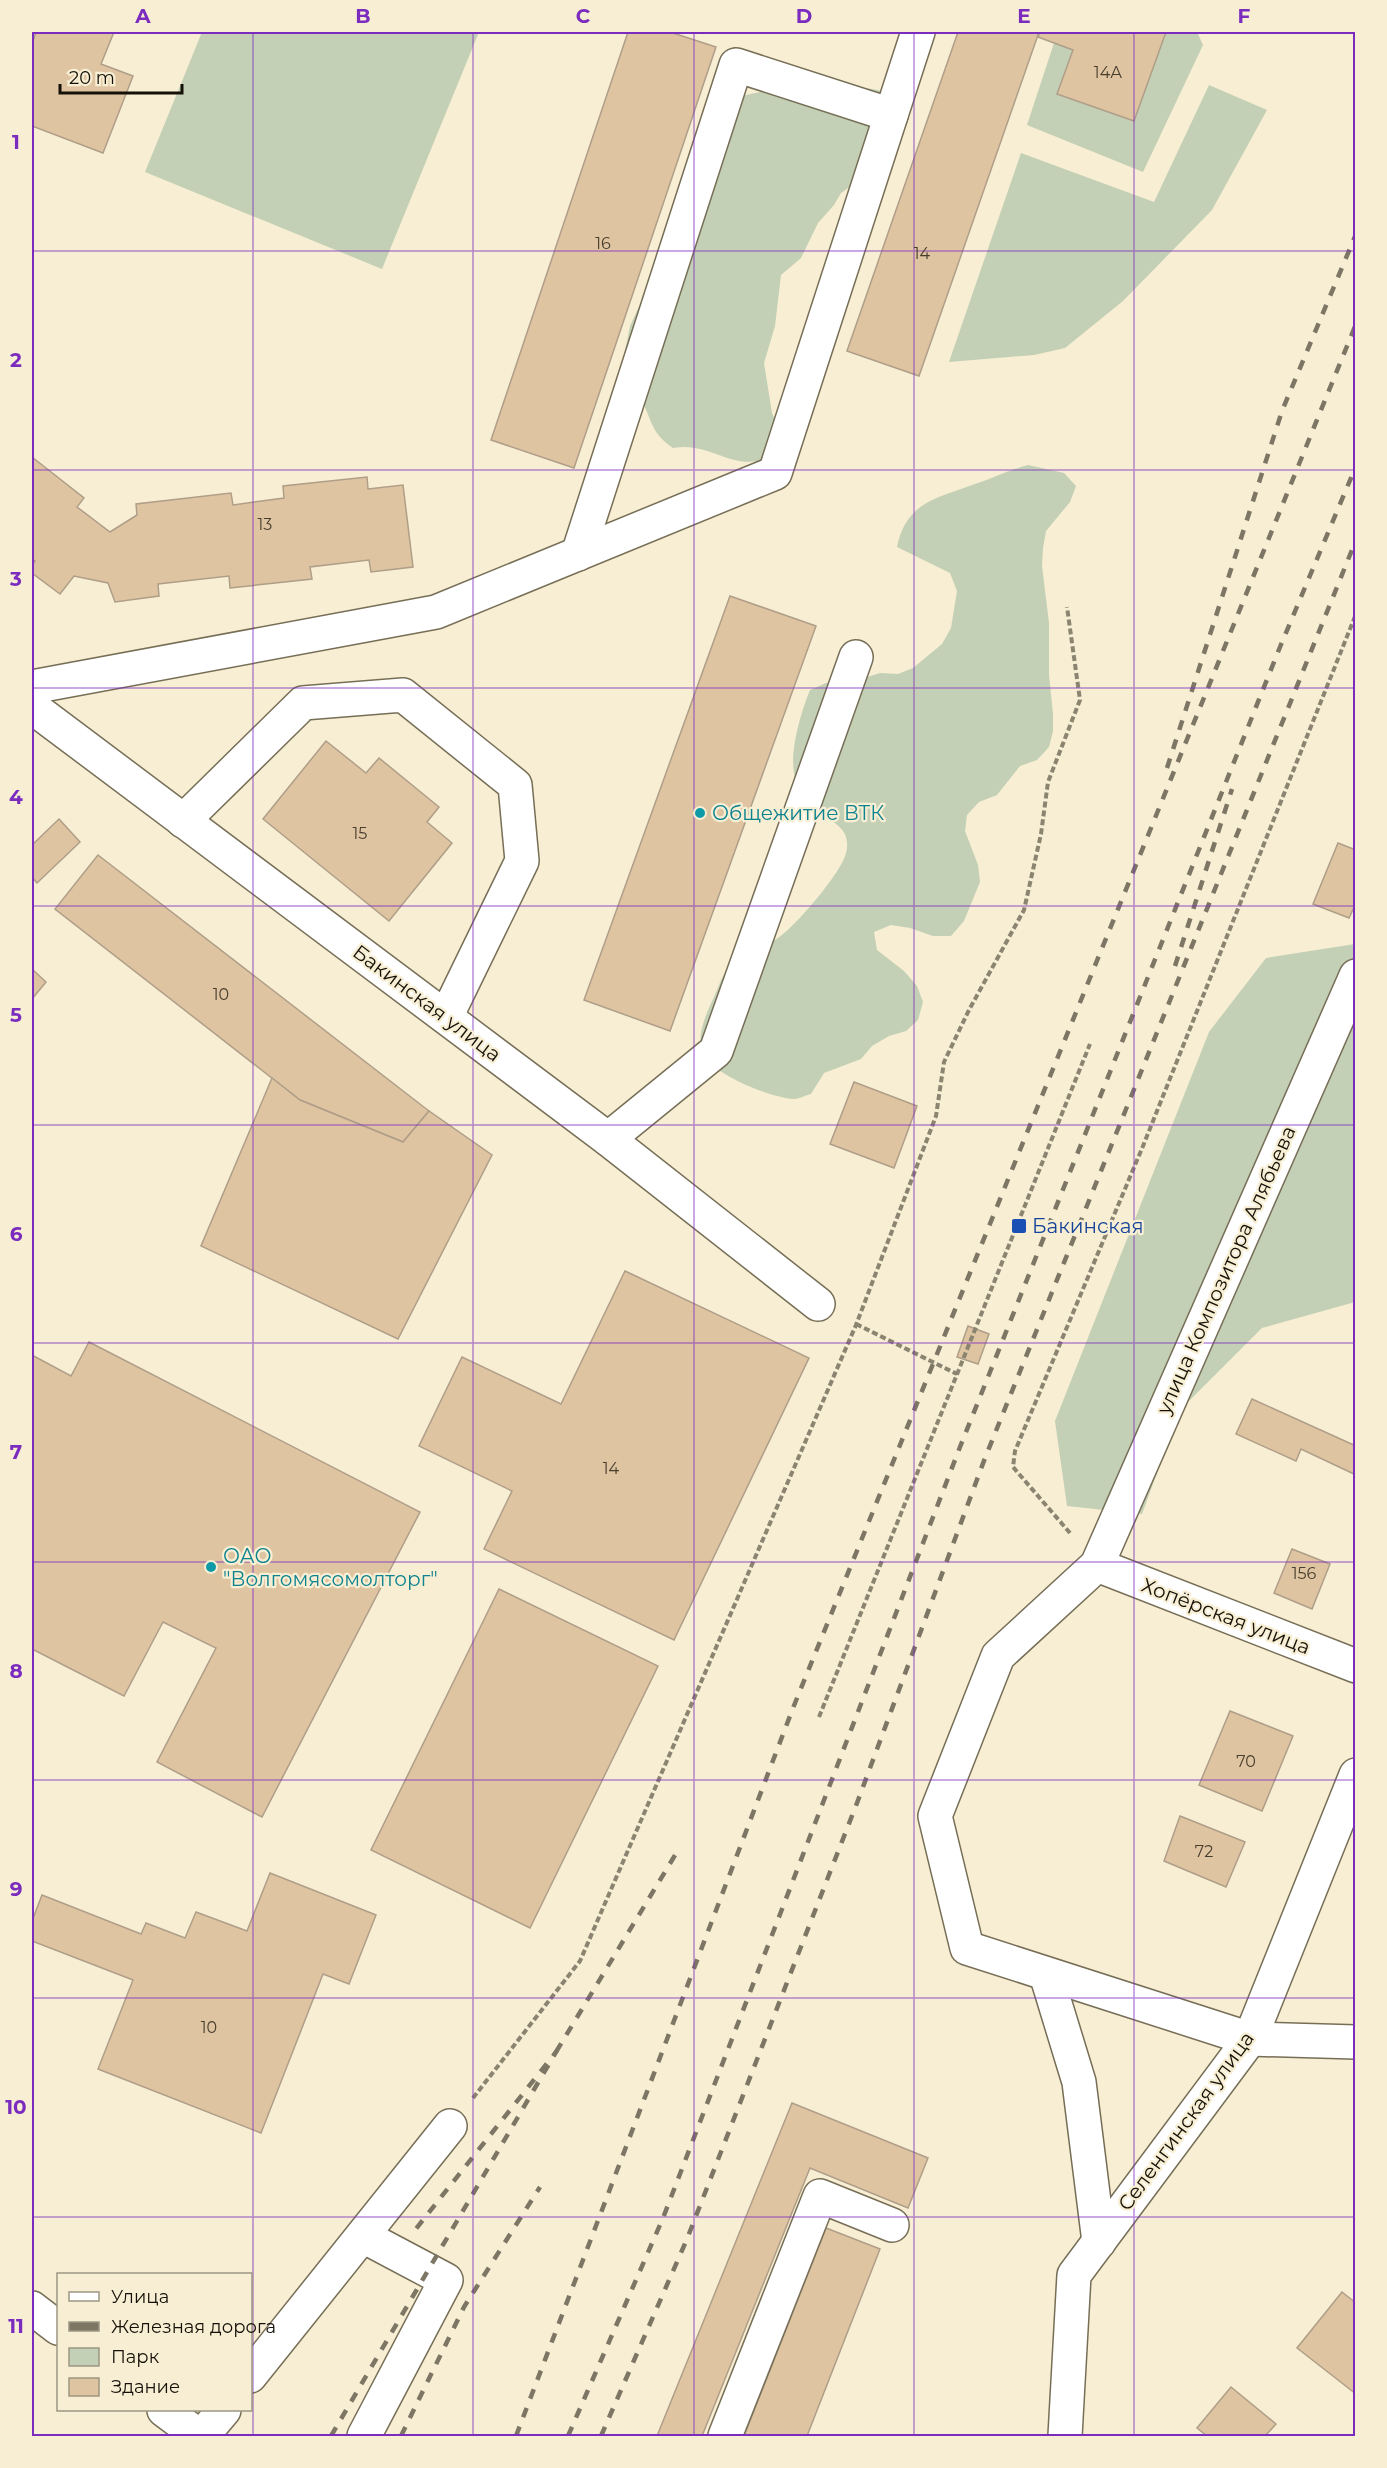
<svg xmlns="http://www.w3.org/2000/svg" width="1387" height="2468" font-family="Montserrat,sans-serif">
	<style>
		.green { fill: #c3d0b5 }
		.building { fill: #dfc4a2; stroke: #af9e88; stroke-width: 1.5 }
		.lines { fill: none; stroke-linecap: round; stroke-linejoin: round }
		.minor-casing { stroke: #766e56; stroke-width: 36 }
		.path { stroke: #8a8471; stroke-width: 4; stroke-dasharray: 6 3; stroke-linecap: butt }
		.minor { stroke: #fff; stroke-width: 33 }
		.rail { stroke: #7d7665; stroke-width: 4.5; stroke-dasharray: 10 10; stroke-linecap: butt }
		.grid { fill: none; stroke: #7b2cbf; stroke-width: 1.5; stroke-opacity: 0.55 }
		.culture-dot { fill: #0f9aa8; stroke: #f7eed3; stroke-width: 2 }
		.transit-dot { fill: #1a4fb4; stroke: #f7eed3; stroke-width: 2 }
		.labels { text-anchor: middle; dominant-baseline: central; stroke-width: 4.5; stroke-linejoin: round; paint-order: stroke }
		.number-label { font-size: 16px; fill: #483e2e }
		.culture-label { font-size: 20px; fill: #0d838f; stroke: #f7eed3; text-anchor: start }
		.street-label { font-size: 20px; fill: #151108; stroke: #f7eed3 }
		.transit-label { font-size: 20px; fill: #164399; stroke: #f7eed3; text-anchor: start }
		.neatline { fill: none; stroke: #7b2cbf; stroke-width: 2 }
		.grid-label { font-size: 20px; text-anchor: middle; font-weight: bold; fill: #7b2cbf }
	</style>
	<rect width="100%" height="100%" fill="#f7eed3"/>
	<!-- green -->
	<g class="green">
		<polygon points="202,32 479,32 382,269 145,172"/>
		<polygon points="1166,32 1197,32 1203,45 1143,172 1027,125 1054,43 1073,50 1133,121"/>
		<polygon points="1209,85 1267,110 1212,210 1123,301 1065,348 1034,355 949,362 1021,153 1154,202"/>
		<path d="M 865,88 L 878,90 L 889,95 L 863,182 L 851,186 L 841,193 L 834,205 L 818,223 L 801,258 L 781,275 L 775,326 L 764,363 L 772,413 L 777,424 L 765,459 C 732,471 709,441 673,448 C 653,434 653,425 644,405 C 638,391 629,379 622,366 L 630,326 L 736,97 L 760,92 L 838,96 Z"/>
		<path d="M 1028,465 L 1064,473 L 1076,486 L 1070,502 L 1046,531 L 1043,548 L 1042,566 L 1049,623 L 1049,675 L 1053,714 L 1053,731 L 1049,747 L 1037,760 L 1020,766 L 997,795 L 979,802 L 967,815 L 965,831 L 978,865 L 980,882 L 964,921 L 951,936 L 933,936 L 910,928 L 891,925 L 874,932 L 877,950 L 904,971 L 917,986 L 923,1002 L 918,1020 L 906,1031 L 889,1036 L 872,1046 L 861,1059 L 824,1073 L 811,1094 C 806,1095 799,1099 794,1099 C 782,1099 757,1090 746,1085 C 696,1061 690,1047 714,997 C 719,986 722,974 731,965 C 744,953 764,947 778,938 C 795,927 842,872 846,853 C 852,829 834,824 819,811 C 812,805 801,791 797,783 C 786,760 801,712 810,690 L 826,683 L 864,678 L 880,673 L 898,674 L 913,668 L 942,644 L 951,628 L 957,591 L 950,573 L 897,547 C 906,502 937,498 975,484 C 993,478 1009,470 1028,465 Z"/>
		<polygon points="1355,944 1355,1302 1262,1328 1180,1410 1142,1514 1067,1506 1055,1421 1209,1032 1266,958"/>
	</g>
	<!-- building -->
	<g class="building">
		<polygon points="36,32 114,32 101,64 133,76 103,153 32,126 32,44"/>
		<polygon points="628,32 670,32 716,47 574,468 491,440"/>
		<polygon points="958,32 1039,32 919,376 847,351"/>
		<polygon points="1040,32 1166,32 1134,121 1057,94 1073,50 1038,37"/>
		<polygon points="32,457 84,498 77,507 110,532 137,515 136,504 231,493 233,505 284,498 283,486 367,477 368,489 403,485 413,567 371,572 369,560 310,567 312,579 230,588 229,576 158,584 159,596 115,602 108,583 74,576 60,594 32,573 32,566 35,561 32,559"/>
		<polygon points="730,596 816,626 670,1031 584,1000"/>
		<polygon points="326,741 366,773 379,758 439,807 427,822 452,843 389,921 263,819"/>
		<polygon points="59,819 80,842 37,883 32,877 32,845"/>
		<polygon points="1338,843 1356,850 1356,903 1349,918 1313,904"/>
		<polygon points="98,855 429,1111 403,1142 300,1100 55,909"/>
		<polygon points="32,969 46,982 32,999"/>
		<polygon points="272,1078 300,1100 403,1142 429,1111 492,1155 398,1339 201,1246"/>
		<polygon points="854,1082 917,1106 894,1168 830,1144"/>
		<polygon points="625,1271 809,1358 674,1640 484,1549 512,1491 419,1446 462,1357 561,1404"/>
		<polygon points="968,1326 989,1334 978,1364 957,1357"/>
		<polygon points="89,1342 420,1512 262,1817 157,1762 216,1648 163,1622 124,1696 32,1649 32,1355 71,1376"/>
		<polygon points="1252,1399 1356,1446 1354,1474 1301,1449 1296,1461 1236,1434"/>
		<polygon points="1292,1549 1330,1564 1312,1609 1274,1593"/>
		<polygon points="499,1589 658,1666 530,1928 371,1850"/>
		<polygon points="1230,1711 1293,1736 1262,1811 1199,1785"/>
		<polygon points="1180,1816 1245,1842 1226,1887 1164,1861"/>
		<polygon points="270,1873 376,1915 349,1984 323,1974 261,2133 98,2069 133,1980 32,1941 32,1921 42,1895 141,1934 146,1923 185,1938 196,1912 247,1931"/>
		<polygon points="792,2103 928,2158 908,2208 810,2168 702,2436 657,2436"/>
		<polygon points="826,2228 880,2249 807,2436 744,2436"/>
		<polygon points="1342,2292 1356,2303 1356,2394 1297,2348"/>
		<polygon points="1231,2387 1276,2424 1265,2436 1207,2436 1197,2428"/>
	</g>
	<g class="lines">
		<defs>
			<g id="minor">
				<polyline points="578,554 736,65 891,115"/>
				<polyline points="32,687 436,612 775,473 918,32"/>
				<polyline points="32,707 608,1139 818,1304"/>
				<polyline points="183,821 303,703 403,695 515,785 522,861 446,1017"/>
				<polyline points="1356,976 1097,1565 998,1656 935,1816 967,1948 1250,2039 1356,2042"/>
				<polyline points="608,1139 716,1051 856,657"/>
				<polyline points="1097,1565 1356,1666"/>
				<polyline points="1046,1974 1079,2082 1099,2242"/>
				<polyline points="363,2236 446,2280 364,2436"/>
				<polyline points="32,2308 58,2328"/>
				<polyline points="250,2376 450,2126"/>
				<polyline points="164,2410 199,2436"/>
				<polyline points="202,2436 224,2410"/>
				<polyline points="725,2436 820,2196 892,2225"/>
				<polyline points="1065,2436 1074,2275 1250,2039 1356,1775"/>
			</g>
		</defs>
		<!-- minor casing -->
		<use href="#minor" class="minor-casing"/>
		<!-- path -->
		<g class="path">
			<polyline points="856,1324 957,1374"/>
			<polyline points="1070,1533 1013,1467 1015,1451 1143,1146 1356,614"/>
			<polyline points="819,1717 1090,1044"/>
			<polyline points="473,2098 580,1961 856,1325 936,1116 944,1062 969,1010 1024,910 1041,834 1048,782 1080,700 1067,607"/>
		</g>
		<!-- minor -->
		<use href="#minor" class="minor"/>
		<!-- rail -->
		<g class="rail">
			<polyline points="1167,768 1282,411 1356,234"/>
			<polyline points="1175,966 1232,789"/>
			<polyline points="556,2052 680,1847"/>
			<polyline points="331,2436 556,2052 415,2230"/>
			<polyline points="401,2436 464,2307 540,2187"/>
			<polyline points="516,2436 793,1708 1356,324"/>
			<polyline points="568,2436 663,2218 960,1447 1280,647 1356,466"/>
			<polyline points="601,2436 687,2239 857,1803 985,1458 1356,540"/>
		</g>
	</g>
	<!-- grid -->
	<path class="grid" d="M 253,32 L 253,2436M 473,32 L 473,2436M 694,32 L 694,2436M 914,32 L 914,2436M 1134,32 L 1134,2436M 32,251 L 1356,251M 32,470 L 1356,470M 32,688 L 1356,688M 32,906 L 1356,906M 32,1125 L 1356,1125M 32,1343 L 1356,1343M 32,1562 L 1356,1562M 32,1780 L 1356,1780M 32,1998 L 1356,1998M 32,2217 L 1356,2217"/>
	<!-- markers -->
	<g class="culture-dot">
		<circle cx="700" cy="813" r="6"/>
		<circle cx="211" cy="1567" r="6"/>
	</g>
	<rect class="transit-dot" x="1011" y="1218" width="16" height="16" rx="3"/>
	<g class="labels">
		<!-- number labels -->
		<g class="number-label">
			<text x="1108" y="72">14А</text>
			<text x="603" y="243">16</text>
			<text x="922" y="253">14</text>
			<text x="265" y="524">13</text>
			<text x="360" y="833">15</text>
			<text x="221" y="994">10</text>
			<text x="611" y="1468">14</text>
			<text x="1304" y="1573">156</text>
			<text x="1246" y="1761">70</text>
			<text x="1204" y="1851">72</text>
			<text x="209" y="2027">10</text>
		</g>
		<!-- culture labels -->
		<g class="culture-label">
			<text x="712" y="813">Общежитие ВТК</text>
			<text x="223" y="1556">ОАО<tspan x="223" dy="23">"Волгомясомолторг"</tspan></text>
		</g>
		<!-- street labels -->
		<g class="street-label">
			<text transform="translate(427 1003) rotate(37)">Бакинская улица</text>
			<text transform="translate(1226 1270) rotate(-66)">улица Композитора Алябьева</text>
			<text transform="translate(1226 1616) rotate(21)">Хопёрская улица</text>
			<text transform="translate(1186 2121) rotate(-54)">Селенгинская улица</text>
		</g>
		<!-- transit labels -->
		<g class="transit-label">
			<text x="1032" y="1226">Бакинская</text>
		</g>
	</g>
	<!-- border -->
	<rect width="1387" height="2468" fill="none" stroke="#f7eed3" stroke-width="66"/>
	<!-- legend -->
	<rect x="57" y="2273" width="195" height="138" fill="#f7eed3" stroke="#9d9682" stroke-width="1.5"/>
	<rect x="69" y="2292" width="30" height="9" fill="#ffffff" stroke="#9d9682" stroke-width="1.5"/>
	<text x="111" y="2303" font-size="18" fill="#151108">Улица</text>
	<rect x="69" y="2322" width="30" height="9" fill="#7d7665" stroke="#9d9682" stroke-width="1.5"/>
	<text x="111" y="2333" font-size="18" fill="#151108">Железная дорога</text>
	<rect x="69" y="2348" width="30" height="18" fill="#c3d0b5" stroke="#9d9682" stroke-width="1.5"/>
	<text x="111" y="2363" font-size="18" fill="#151108">Парк</text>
	<rect x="69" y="2378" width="30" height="18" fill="#dfc4a2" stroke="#9d9682" stroke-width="1.5"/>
	<text x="111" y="2393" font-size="18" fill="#151108">Здание</text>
	<!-- scale -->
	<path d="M60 84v9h122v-9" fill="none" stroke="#151108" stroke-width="3"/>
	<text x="69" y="84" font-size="18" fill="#151108" stroke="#f7eed3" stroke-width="4.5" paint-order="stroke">20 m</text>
	<rect x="33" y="33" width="1321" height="2402" class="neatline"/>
	<g class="grid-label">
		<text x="143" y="23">A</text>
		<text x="363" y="23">B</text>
		<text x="583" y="23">C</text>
		<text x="804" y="23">D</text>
		<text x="1024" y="23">E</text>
		<text x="1244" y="23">F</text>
		<text x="16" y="149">1</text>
		<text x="16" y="367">2</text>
		<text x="16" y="586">3</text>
		<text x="16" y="804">4</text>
		<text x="16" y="1022">5</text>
		<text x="16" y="1241">6</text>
		<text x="16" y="1459">7</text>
		<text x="16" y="1678">8</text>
		<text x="16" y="1896">9</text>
		<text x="16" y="2114">10</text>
		<text x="16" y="2333">11</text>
	</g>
</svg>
